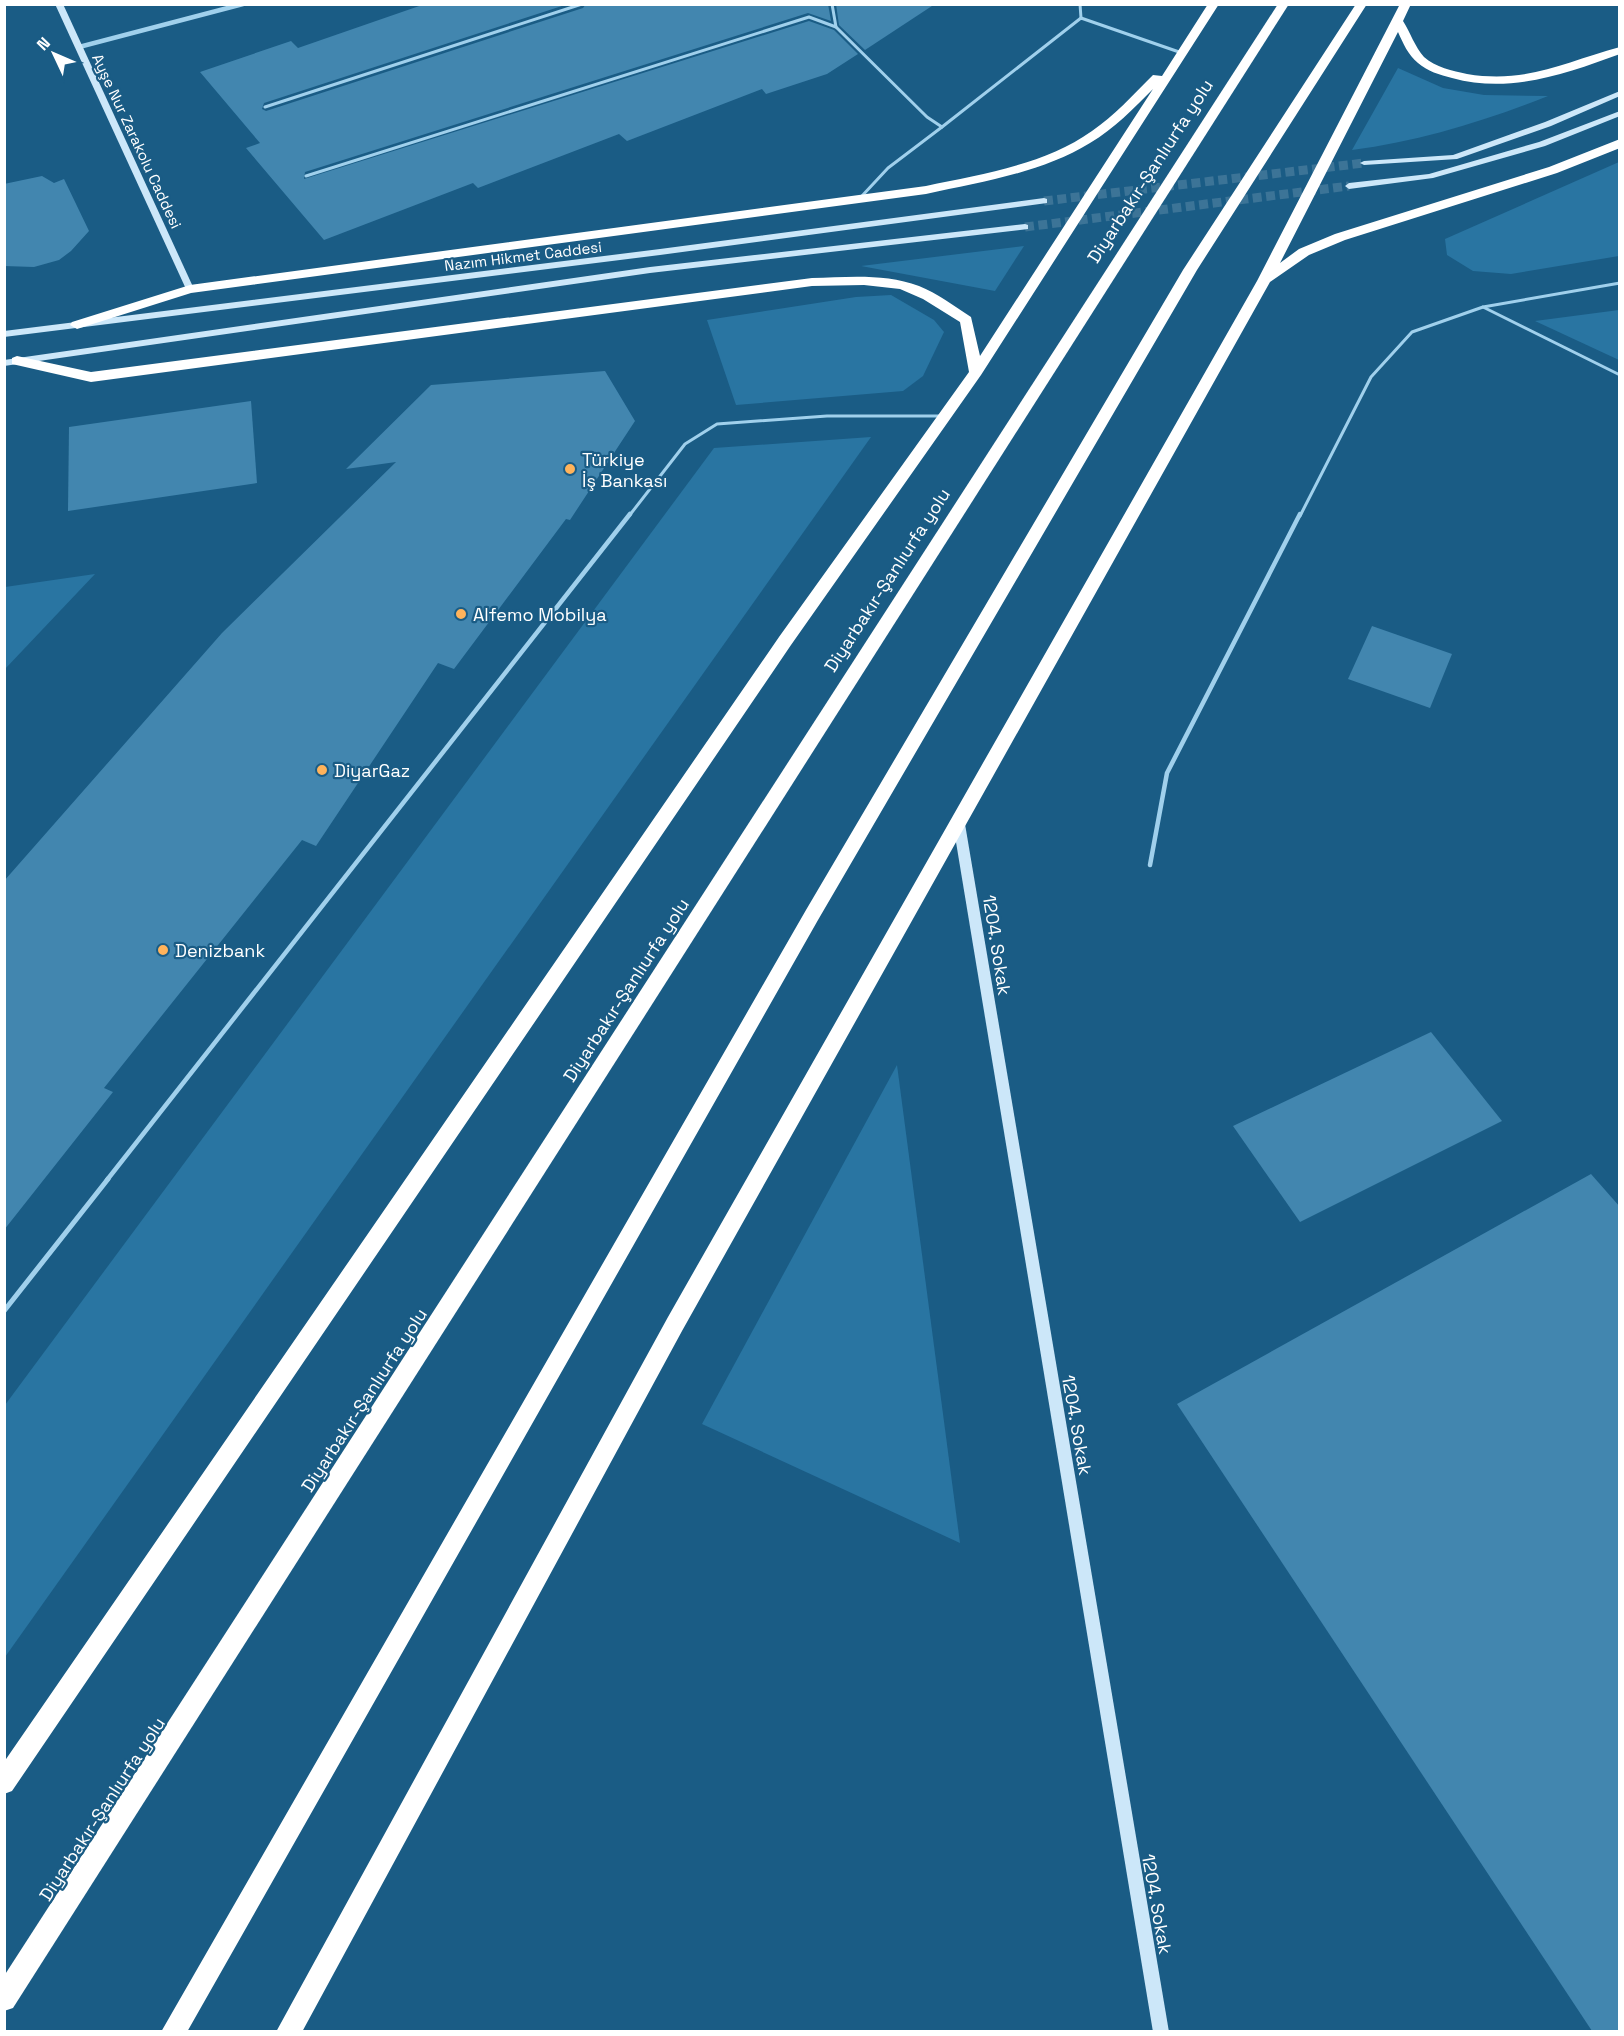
<svg xmlns="http://www.w3.org/2000/svg" width="1624" height="2036" font-family="'Space Grotesk',sans-serif">
	<style>
		.green { fill: #2975a2 }
		.building { fill: #4286af }
		.lines { fill: none; stroke-linecap: round; stroke-linejoin: round }
		.secondary-tunnel { stroke: #3c7497; stroke-width: 9; stroke-dasharray: 9 4.5; stroke-linecap: butt }
		.lane-far2 { stroke: #a0d0ec; stroke-width: 3 }
		.lane-far1 { stroke: #a0d0ec; stroke-width: 4.5 }
		.lane { stroke: #a0d0ec; stroke-width: 5 }
		.street { stroke: #a0d0ec; stroke-width: 4.5 }
		.secondary { fill: #cce7f9; fill-rule: evenodd }
		.highway { fill: #fff; fill-rule: evenodd }
		.poi-dot { fill: #ffb35b; stroke: #1a5c85; stroke-width: 2 }
		.labels { text-anchor: middle; dominant-baseline: central; stroke-width: 4.5; stroke-linejoin: round; paint-order: stroke }
		.far-street-label { font-size: 15px; fill: #fff; stroke: #1a5c85 }
		.street-label { font-size: 18px; fill: #fff; stroke: #1a5c85 }
		.poi-label { font-size: 18px; fill: #fff; stroke: #1a5c85; text-anchor: start }
	</style>
	<rect width="100%" height="100%" fill="#1a5c85"/>
	<!-- green -->
	<g class="green">
		<path d="M 1398,68 L 1443,88 L 1484,95 L 1548,96 C 1485,121 1420,141 1352,150 Z"/>
		<polygon points="1619,162 1619,256 1511,274 1473,271 1447,255 1445,239"/>
		<polygon points="1024,246 995,291 861,266"/>
		<polygon points="891,295 934,320 944,332 923,376 903,391 736,405 707,320 856,297"/>
		<polygon points="1619,310 1619,360 1535,321"/>
		<polygon points="871,437 5,1657 5,1405 714,448"/>
		<polygon points="95,574 5,669 5,587"/>
		<polygon points="897,1065 960,1543 702,1424"/>
	</g>
	<!-- building -->
	<g class="building">
		<polygon points="425,4 568,4 264,103 262,109 266,111 583,8 586,4 828,4 831,21 808,13 305,172 304,179 809,21 834,30 858,54 827,74 766,94 762,89 627,141 619,134 478,188 473,183 324,240 246,148 260,143 200,72 291,41 298,48"/>
		<polygon points="836,4 935,4 865,50 839,25"/>
		<polygon points="42,176 54,183 64,179 89,231 71,251 59,260 34,267 4,266 4,184"/>
		<polygon points="605,371 635,421 570,520 566,519 454,669 438,663 316,846 302,840 104,1088 113,1092 4,1230 4,881 222,633 396,462 346,469 431,385"/>
		<polygon points="251,401 257,483 68,511 69,427"/>
		<polygon points="1372,626 1452,654 1430,708 1348,679"/>
		<polygon points="1431,1032 1502,1121 1300,1222 1233,1126"/>
		<polygon points="1591,1174 1620,1207 1620,2031 1592,2031 1177,1404"/>
	</g>
	<g class="lines">
		<!-- secondary-tunnel -->
		<g class="secondary-tunnel">
			<polyline points="1044,201 1364,163"/>
			<polyline points="1025,227 1349,186"/>
		</g>
		<!-- lane-far2 -->
		<g class="lane-far2">
			<polyline points="832,4 836,27"/>
			<polyline points="1080,4 1081,18"/>
			<polyline points="265,107 582,4"/>
			<polyline points="306,176 809,17 836,27 927,117 942,127 1081,18 1182,53"/>
			<polyline points="861,197 888,168 942,127"/>
			<polyline points="1483,307 1620,375"/>
			<polyline points="629,516 685,444 717,424 827,416 942,416"/>
			<polyline points="1300,516 1371,377 1412,332 1483,307 1620,283"/>
		</g>
		<!-- lane-far1 -->
		<g class="lane-far1">
			<polyline points="1150,865 1167,773 1300,514"/>
			<polyline points="107,1180 630,514"/>
		</g>
		<!-- lane -->
		<polyline class="lane" points="4,1311 108,1179"/>
		<!-- street -->
		<polyline class="street" points="79,47 243,4"/>
		<!-- secondary -->
		<g class="secondary">
			<polygon points="55,4 63,4 194,289 193,291 190,292 186,289"/>
			<polygon points="1620,91 1620,96 1551,126 1457,159 1364,165 1360,163 1364,161 1453,155 1545,122"/>
			<polygon points="1620,111 1620,116 1545,146 1433,178 1349,189 1345,186 1349,183 1429,174 1539,142"/>
			<polygon points="1044,198 1047,199 1047,203 660,255 4,337 4,331 660,249"/>
			<polygon points="1025,224 1028,225 1028,229 650,273 4,366 4,360 650,267"/>
			<polygon points="959,820 965,824 1169,2032 1153,2032 953,824"/>
		</g>
		<!-- highway -->
		<g class="highway">
			<path d="M 1208,4 L 1219,4 L 981,375 L 791,645 L 12,1791 L 4,1794 L 4,1762 L 779,637 L 969,372 L 960,322 L 923,299 L 900,289 L 864,285 L 812,286 L 91,382 L 12,364 L 12,358 L 17,356 L 91,372 L 812,278 C 847,277 885,273 919,286 C 937,293 954,306 971,317 L 980,356 L 1153,89 C 1134,108 1114,129 1090,143 C 1041,173 981,182 926,194 L 191,293 L 77,329 L 70,325 L 72,322 L 190,285 L 926,186 C 982,174 1044,165 1092,131 C 1114,116 1133,95 1153,75 L 1162,76 Z"/>
			<polygon points="1278,4 1289,4 13,2008 4,2011 4,1976"/>
			<polygon points="1356,4 1367,4 1197,270 818,920 187,2032 161,2032 806,910 1183,270"/>
			<path d="M 1400,4 L 1411,4 L 1403,21 C 1410,32 1415,47 1424,57 C 1435,67 1453,71 1467,74 C 1527,84 1564,62 1620,47 L 1620,54 C 1565,74 1510,94 1452,78 C 1440,75 1427,71 1418,63 C 1408,55 1403,43 1398,32 L 1280,263 L 1299,249 L 1335,234 L 1549,167 L 1620,139 L 1620,148 L 1557,173 L 1345,240 L 1309,255 L 1270,282 L 682,1331 L 302,2032 L 276,2032 L 668,1317 L 1257,281 Z"/>
		</g>
	</g>
	<!-- markers -->
	<g class="poi-dot">
		<circle cx="570" cy="469" r="6"/>
		<circle cx="461" cy="614" r="6"/>
		<circle cx="322" cy="770" r="6"/>
		<circle cx="163" cy="950" r="6"/>
	</g>
	<g class="labels">
		<!-- far-street labels -->
		<g class="far-street-label">
			<text transform="translate(137 141) rotate(65)">Ayşe Nur Zarakolu Caddesi</text>
			<text transform="translate(523 256) rotate(-7)">Nazım Hikmet Caddesi</text>
		</g>
		<!-- street labels -->
		<g class="street-label">
			<text transform="translate(1150 171) rotate(-57)">Diyarbakır-Şanlıurfa yolu</text>
			<text transform="translate(887 580) rotate(-57)">Diyarbakır-Şanlıurfa yolu</text>
			<text transform="translate(997 945) rotate(81)">1204. Sokak</text>
			<text transform="translate(626 990) rotate(-57)">Diyarbakır-Şanlıurfa yolu</text>
			<text transform="translate(364 1400) rotate(-57)">Diyarbakır-Şanlıurfa yolu</text>
			<text transform="translate(1077 1425) rotate(80)">1204. Sokak</text>
			<text transform="translate(102 1809) rotate(-57)">Diyarbakır-Şanlıurfa yolu</text>
			<text transform="translate(1157 1904) rotate(80)">1204. Sokak</text>
		</g>
		<!-- poi labels -->
		<g class="poi-label">
			<text x="582" y="459">Türkiye<tspan x="582" dy="21">İş Bankası</tspan></text>
			<text x="473" y="614">Alfemo Mobilya</text>
			<text x="334" y="770">DiyarGaz</text>
			<text x="175" y="950">Denizbank</text>
		</g>
	</g>
	<!-- border -->
	<rect width="1624" height="2036" fill="none" stroke="#ffffff" stroke-width="12"/>
	<!-- north arrow -->
	<g transform="translate(54 54) rotate(314)" stroke="#1a5c85" stroke-width="4.5" paint-order="stroke">
	<path d="M0-4.5L10 22L0 15L-10 22Z" fill="#ffffff"/>
	<text y="-9" font-size="16" font-weight="bold" text-anchor="middle" fill="#ffffff">N</text>
	</g>
</svg>
